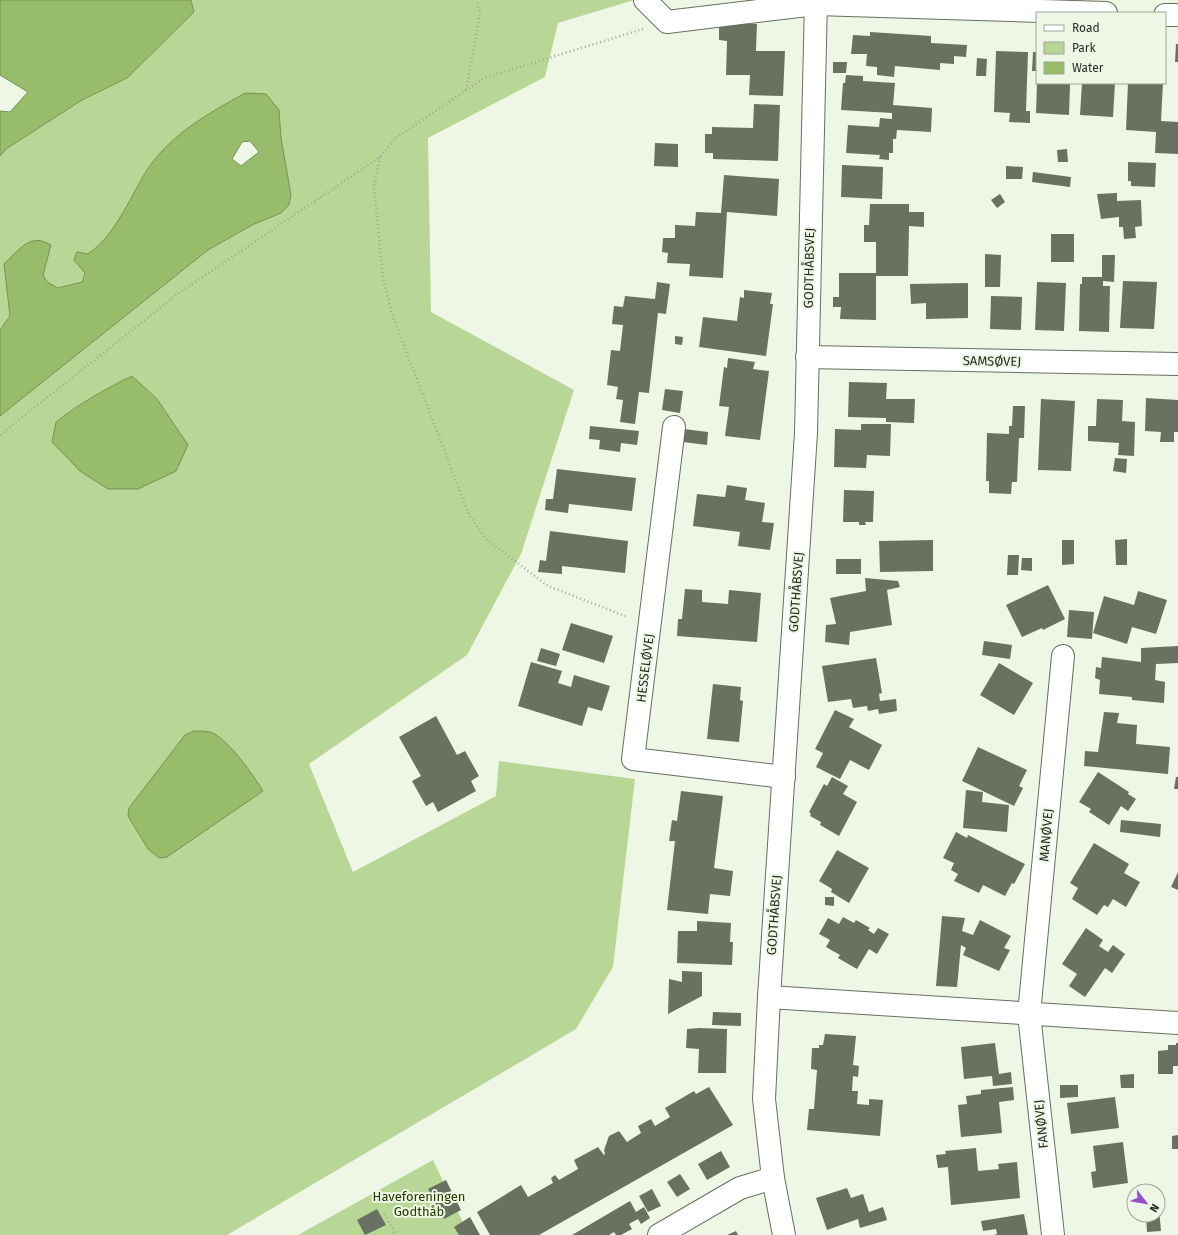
<svg xmlns="http://www.w3.org/2000/svg" width="1178" height="1235" font-family="'Fira Sans',sans-serif">
	<style>
		.green { fill: #b8d796; fill-rule: evenodd }
		.water { fill: #97bc6a; stroke: #769155; fill-rule: evenodd }
		.building { fill: #697161 }
		.lines { fill: none; stroke-linecap: round; stroke-linejoin: round }
		.minor-casing { stroke: #676f5f; stroke-width: 24 }
		.path { stroke: #a0a699; stroke-width: 2.5; stroke-dasharray: 1 3; stroke-linecap: butt }
		.minor { stroke: #fff; stroke-width: 22 }
		.labels { text-anchor: middle; dominant-baseline: central; stroke-width: 4; stroke-linejoin: round; paint-order: stroke }
		.street-label { font-size: 13px; fill: #292c25; stroke: #eef7e5 }
		.park-label { font-size: 13px; fill: #243a00; stroke: #eef7e5 }
	</style>
	<rect width="100%" height="100%" fill="#eef7e5"/>
	<!-- green -->
	<g class="green">
		<path d="M 191,0 L 634,0 L 558,23 L 545,77 L 428,138 L 431,312 L 574,390 L 521,554 L 467,655 L 309,764 L 353,872 L 496,796 L 499,761 L 635,779 L 613,967 L 576,1029 L 227,1235 L 0,1235 L 0,416 L 208,250 L 252,225 L 281,213 L 291,195 L 281,138 L 279,110 L 245,93 C 209,113 173,133 149,167 C 130,196 117,234 88,254 L 82,282 L 58,288 L 47,282 L 42,275 L 51,245 L 4,264 L 10,316 L 0,330 L 0,156 L 6,149 L 82,100 L 127,78 L 194,12 ZM 132,376 L 188,445 L 56,422 C 80,403 104,389 132,376 Z"/>
		<polygon points="433,1160 469,1235 298,1235"/>
	</g>
	<!-- water -->
	<g class="water">
		<polygon points="0,0 191,0 194,12 127,78 82,100 6,149 0,156 0,111 10,112 28,92 0,75"/>
		<path d="M 245,93 L 266,94 L 279,110 L 281,138 L 291,195 L 289,205 L 281,213 L 252,225 L 208,250 L 0,416 L 0,330 L 10,316 L 4,264 C 19,250 30,232 51,245 L 43,275 L 47,282 L 58,288 L 82,282 L 85,273 L 74,260 L 77,252 L 88,254 C 117,234 130,196 149,167 C 173,133 209,113 245,93 ZM 250,141 L 259,152 L 241,166 L 232,159 L 242,142 Z"/>
		<path d="M 132,376 L 157,399 L 188,445 L 176,471 L 138,489 L 108,489 L 80,471 L 52,442 L 56,422 C 80,403 105,389 132,376 Z"/>
		<path d="M 194,731 C 199,731 205,731 210,732 C 228,738 253,775 263,791 L 167,857 L 159,858 L 148,849 L 128,816 L 129,808 L 185,735 Z"/>
	</g>
	<!-- building -->
	<g class="building">
		<polygon points="719,23 757,24 756,51 785,51 783,96 749,95 750,75 726,75 727,41 719,40"/>
		<polygon points="870,32 931,36 931,43 967,45 966,57 954,56 954,64 940,63 940,70 895,66 894,77 877,75 877,67 866,66 867,54 851,54 853,35 870,36"/>
		<polygon points="1176,44 1178,44 1178,62 1175,62"/>
		<polygon points="996,51 1028,52 1026,111 1030,111 1030,123 1009,122 1010,113 994,112"/>
		<polygon points="1033,52 1037,52 1037,71 1032,71"/>
		<polygon points="977,58 987,59 986,76 976,76"/>
		<polygon points="833,62 847,62 846,73 833,73"/>
		<polygon points="846,75 863,76 863,81 895,83 893,105 932,108 931,132 897,130 896,139 893,139 893,153 889,153 889,160 879,159 880,155 846,153 848,125 879,127 880,118 892,119 892,113 841,110 843,83 845,83"/>
		<polygon points="1037,83 1070,83 1069,115 1036,113"/>
		<polygon points="1082,83 1115,83 1113,117 1080,115"/>
		<polygon points="1128,83 1163,83 1161,121 1178,122 1178,154 1155,153 1156,132 1126,130"/>
		<polygon points="754,104 780,105 778,161 713,159 713,153 705,153 705,134 712,134 712,127 753,128"/>
		<polygon points="655,143 678,144 678,167 654,166"/>
		<polygon points="1067,149 1068,162 1058,162 1057,150"/>
		<polygon points="1128,162 1156,163 1155,187 1131,186 1131,181 1128,181"/>
		<polygon points="842,165 883,167 882,199 841,197"/>
		<polygon points="1006,166 1023,167 1022,179 1006,179"/>
		<polygon points="1033,172 1071,177 1070,187 1032,182"/>
		<polygon points="724,175 779,179 777,216 727,212 723,278 689,276 690,264 667,263 668,253 662,252 663,238 675,238 675,225 695,226 696,212 721,213"/>
		<polygon points="1117,193 1117,201 1141,200 1142,226 1135,227 1136,238 1124,239 1123,227 1119,227 1119,217 1101,219 1097,194"/>
		<polygon points="1000,194 1005,202 997,208 991,200"/>
		<polygon points="870,204 909,204 909,212 924,212 924,227 909,226 908,276 876,276 876,320 840,319 841,307 833,307 833,297 839,297 839,273 876,273 876,242 864,242 864,225 869,225"/>
		<rect x="1051" y="234" width="23" height="28"/>
		<polygon points="985,254 1001,255 1000,287 985,287"/>
		<polygon points="1102,255 1115,255 1114,282 1103,281 1103,286 1110,286 1109,332 1079,331 1080,284 1082,284 1082,277 1102,277"/>
		<polygon points="1123,281 1157,282 1154,329 1120,328"/>
		<polygon points="657,282 670,284 666,314 658,313 649,393 639,392 635,424 620,422 623,400 616,399 618,387 607,385 611,350 620,351 623,325 612,324 614,306 623,307 625,296 655,299"/>
		<polygon points="1037,282 1066,283 1064,331 1035,330"/>
		<polygon points="968,283 968,318 926,319 926,303 911,304 910,284"/>
		<polygon points="744,290 772,293 770,304 773,304 766,356 699,347 703,317 737,321 740,297 744,298"/>
		<polygon points="991,296 1022,297 1021,330 990,329"/>
		<polygon points="675,336 683,337 682,345 675,344"/>
		<polygon points="728,358 755,362 753,369 769,371 760,440 725,436 729,407 719,406 724,367 727,368"/>
		<polygon points="849,382 887,383 886,399 915,399 914,423 886,422 886,418 848,417"/>
		<polygon points="665,389 683,391 680,413 662,410"/>
		<polygon points="1146,398 1178,400 1178,432 1174,432 1174,442 1160,442 1161,432 1145,431"/>
		<polygon points="1041,399 1075,401 1071,471 1038,470"/>
		<polygon points="1097,399 1123,400 1122,421 1135,422 1134,456 1118,455 1119,443 1088,441 1088,426 1096,426"/>
		<polygon points="1013,406 1025,406 1024,438 1019,438 1017,482 1012,482 1011,494 989,493 989,481 986,481 987,433 1009,434 1009,426 1012,426"/>
		<polygon points="861,424 891,424 890,456 867,455 866,468 834,467 835,429 861,430"/>
		<polygon points="590,426 639,431 637,445 621,443 620,452 599,449 600,440 589,439"/>
		<polygon points="684,429 708,432 707,445 683,442"/>
		<polygon points="1115,458 1127,459 1126,473 1113,471"/>
		<polygon points="557,469 636,478 632,511 569,504 568,513 545,510 546,499 553,499"/>
		<polygon points="727,485 747,488 745,500 765,503 762,522 774,523 770,550 738,546 740,532 693,526 697,494 725,497"/>
		<polygon points="844,490 874,491 873,522 865,522 866,525 859,525 859,522 843,522"/>
		<polygon points="550,531 628,541 625,573 562,566 562,574 538,572 540,560 546,561"/>
		<polygon points="1127,539 1127,565 1116,565 1115,540"/>
		<polygon points="933,540 933,571 880,572 879,541"/>
		<polygon points="1062,540 1074,540 1074,564 1062,565"/>
		<polygon points="1008,555 1019,555 1018,575 1007,575"/>
		<polygon points="1022,558 1032,558 1032,571 1021,570"/>
		<rect x="836" y="559" width="25" height="15"/>
		<polygon points="865,578 898,581 900,587 887,590 892,625 850,632 849,645 825,642 826,625 836,624 830,598 866,591"/>
		<polygon points="1048,585 1065,619 1043,630 1042,628 1022,637 1006,605"/>
		<polygon points="685,589 702,590 702,602 728,604 729,590 761,593 757,642 677,636 678,619 682,619"/>
		<polygon points="1138,591 1167,600 1156,634 1132,627 1127,644 1093,633 1104,596 1134,605"/>
		<polygon points="1069,610 1094,612 1092,639 1067,637"/>
		<polygon points="571,623 613,636 604,663 562,650"/>
		<polygon points="984,641 1012,645 1010,659 982,655"/>
		<polygon points="1178,646 1178,663 1156,664 1155,680 1165,682 1164,703 1132,700 1132,697 1099,694 1100,680 1095,678 1096,667 1101,668 1102,657 1141,662 1141,648"/>
		<polygon points="541,648 560,654 556,666 537,661"/>
		<polygon points="876,658 882,693 879,694 880,701 896,699 897,711 879,714 878,709 868,711 867,706 853,708 851,699 828,702 822,666"/>
		<polygon points="531,662 562,671 558,683 571,687 574,675 610,686 602,711 588,707 582,726 518,706"/>
		<polygon points="999,663 1033,683 1014,715 980,695"/>
		<polygon points="713,684 741,687 740,700 743,701 739,742 707,739"/>
		<polygon points="835,710 854,719 849,727 882,745 869,770 850,760 840,779 816,767 823,753 815,749"/>
		<polygon points="1104,712 1119,713 1117,723 1137,725 1136,744 1170,747 1168,774 1084,766 1085,751 1098,752"/>
		<polygon points="436,716 457,755 465,751 479,776 471,781 476,791 438,812 433,802 426,806 412,781 421,776 399,737"/>
		<polygon points="978,747 1027,770 1019,786 1023,788 1014,806 962,781"/>
		<polygon points="1098,772 1129,792 1128,794 1136,799 1128,811 1121,806 1109,825 1089,812 1091,809 1079,802"/>
		<polygon points="832,777 848,786 843,794 857,802 839,836 820,825 821,822 810,816 811,814 809,812 824,784 827,786"/>
		<polygon points="1176,777 1178,777 1178,789 1174,789"/>
		<polygon points="966,790 983,792 982,802 1009,805 1007,832 963,828"/>
		<polygon points="681,791 723,796 714,868 733,871 730,896 710,894 708,914 667,910 675,841 669,841 672,820 677,821"/>
		<polygon points="1121,820 1161,824 1160,837 1120,832"/>
		<polygon points="956,832 967,838 968,835 1025,864 1014,884 1012,883 1005,896 983,885 979,893 954,881 958,874 951,870 954,863 943,858"/>
		<polygon points="1094,843 1129,864 1124,873 1140,882 1126,907 1113,899 1108,907 1104,905 1097,915 1072,899 1078,888 1070,883"/>
		<polygon points="837,850 869,868 849,903 831,892 832,889 819,881"/>
		<polygon points="1178,872 1178,890 1171,887"/>
		<polygon points="825,897 834,897 834,906 825,905"/>
		<polygon points="942,916 965,918 962,931 973,935 980,920 1011,936 1004,948 1010,950 999,971 963,955 966,948 961,945 957,987 936,986"/>
		<polygon points="843,917 854,923 856,920 870,928 868,930 874,934 878,928 889,934 877,954 869,949 857,969 838,958 840,955 826,947 830,940 819,934 828,918 839,924"/>
		<polygon points="697,921 731,923 730,942 733,942 732,965 677,963 678,931 697,931"/>
		<polygon points="1086,928 1103,940 1099,946 1108,952 1113,945 1125,954 1112,973 1105,968 1085,997 1069,986 1077,974 1062,964"/>
		<polygon points="682,971 702,972 702,996 668,1014 669,979 682,982"/>
		<polygon points="713,1012 741,1013 741,1026 712,1025"/>
		<polygon points="699,1028 727,1029 726,1073 698,1073 699,1049 686,1048 687,1029"/>
		<polygon points="825,1034 856,1036 853,1065 859,1066 858,1077 853,1076 852,1091 858,1091 857,1104 869,1105 869,1099 883,1100 880,1136 807,1130 809,1109 814,1109 817,1070 811,1069 812,1048 819,1048 819,1045 823,1045"/>
		<polygon points="995,1043 999,1074 1011,1072 1012,1084 993,1086 992,1076 964,1079 961,1047"/>
		<polygon points="1176,1043 1178,1043 1178,1066 1173,1066 1173,1074 1158,1074 1158,1051 1168,1050 1168,1045 1176,1045"/>
		<polygon points="1134,1074 1134,1088 1121,1088 1120,1075"/>
		<polygon points="1060,1085 1078,1085 1078,1097 1060,1098"/>
		<polygon points="709,1087 733,1125 539,1235 490,1235 477,1212 521,1185 528,1197 553,1183 551,1178 555,1175 559,1180 578,1169 574,1160 598,1147 604,1155 605,1154 604,1150 609,1136 619,1131 627,1142 641,1133 638,1126 651,1119 655,1126 670,1117 665,1108 694,1091 696,1094"/>
		<polygon points="1013,1087 1014,1100 999,1102 1002,1133 961,1137 958,1105 967,1104 966,1096 981,1094 981,1090"/>
		<polygon points="1115,1097 1119,1128 1071,1134 1067,1103"/>
		<polygon points="1178,1135 1178,1149 1172,1149 1172,1136"/>
		<polygon points="1123,1142 1128,1183 1093,1188 1091,1172 1096,1171 1093,1146"/>
		<polygon points="976,1148 978,1171 999,1169 998,1164 1017,1162 1020,1198 951,1205 948,1167 938,1168 936,1155 946,1154 945,1151"/>
		<polygon points="721,1151 730,1167 707,1180 698,1164"/>
		<polygon points="680,1174 690,1189 677,1197 667,1182"/>
		<polygon points="446,1180 461,1210 444,1219 428,1189"/>
		<polygon points="847,1188 851,1198 863,1194 869,1212 883,1207 887,1220 860,1228 858,1219 827,1230 816,1198"/>
		<polygon points="652,1189 661,1206 648,1212 639,1196"/>
		<polygon points="1158,1197 1161,1231 1147,1232 1146,1215 1158,1215"/>
		<polygon points="630,1201 636,1212 644,1207 650,1218 641,1224 638,1219 629,1224 632,1229 621,1235 616,1235 614,1232 609,1235 572,1235"/>
		<polygon points="377,1209 386,1225 365,1235 357,1220"/>
		<polygon points="1024,1214 1028,1235 994,1235 997,1234 996,1229 983,1231 981,1221"/>
		<polygon points="470,1217 480,1235 459,1235 454,1227"/>
		<polygon points="736,1231 738,1235 727,1235"/>
	</g>
	<g class="lines">
		<defs>
			<g id="minor">
				<polyline points="645,0 667,22 816,4 1106,13"/>
				<polyline points="1165,15 1176,15"/>
				<polyline points="807,357 1178,364"/>
				<polyline points="674,427 633,759 784,777"/>
				<polyline points="769,997 1178,1023"/>
				<polyline points="659,1235 740,1188 773,1178"/>
				<polyline points="784,1235 773,1178 764,1099 769,997 806,433 816,0"/>
				<polyline points="1053,1235 1029,1014 1063,656"/>
			</g>
		</defs>
		<!-- minor casing -->
		<use href="#minor" class="minor-casing"/>
		<!-- path -->
		<g class="path">
			<polyline points="466,90 480,14 477,0"/>
			<polyline points="380,157 374,185 383,278 392,314 469,515 486,539 548,586 628,617"/>
			<polyline points="0,435 179,293 380,157 396,138 484,78 643,29"/>
			<polyline points="385,1214 396,1235"/>
		</g>
		<!-- minor -->
		<use href="#minor" class="minor"/>
	</g>
	<g class="labels">
		<!-- street labels -->
		<g class="street-label">
			<text transform="translate(809 268) rotate(-89)">GODTHÅBSVEJ</text>
			<text transform="translate(992 361) rotate(1)">SAMSØVEJ</text>
			<text transform="translate(796 592) rotate(-86)">GODTHÅBSVEJ</text>
			<text transform="translate(645 668) rotate(-83)">HESSELØVEJ</text>
			<text transform="translate(1046 835) rotate(-85)">MANØVEJ</text>
			<text transform="translate(774 915) rotate(-86)">GODTHÅBSVEJ</text>
			<text transform="translate(1041 1124) rotate(-96)">FANØVEJ</text>
		</g>
		<!-- park labels -->
		<g class="park-label">
			<text x="419" y="1196">Haveforeningen<tspan x="419" dy="15">Godthåb</tspan></text>
		</g>
	</g>
	<!-- legend -->
	<rect x="1036" y="12" width="130" height="72" fill="#eef7e5" stroke="#9fa698"/>
	<rect x="1044" y="25" width="20" height="6" fill="#ffffff" stroke="#9fa698"/>
	<text x="1072" y="32" font-size="12" fill="#292c25">Road</text>
	<rect x="1044" y="42" width="20" height="12" fill="#b8d796" stroke="#9fa698"/>
	<text x="1072" y="52" font-size="12" fill="#292c25">Park</text>
	<rect x="1044" y="62" width="20" height="12" fill="#97bc6a" stroke="#9fa698"/>
	<text x="1072" y="72" font-size="12" fill="#292c25">Water</text>
	<!-- north arrow -->
	<g transform="translate(1146 1203) rotate(121)"><circle r="19" fill="#eef7e5" stroke="#9fa698"/>
	<path d="M0-3L7 15L0 10L-7 15Z" fill="#9450c4"/>
	<text y="-6" font-size="11" font-weight="bold" text-anchor="middle" fill="#292c25">N</text>
	</g>
</svg>
